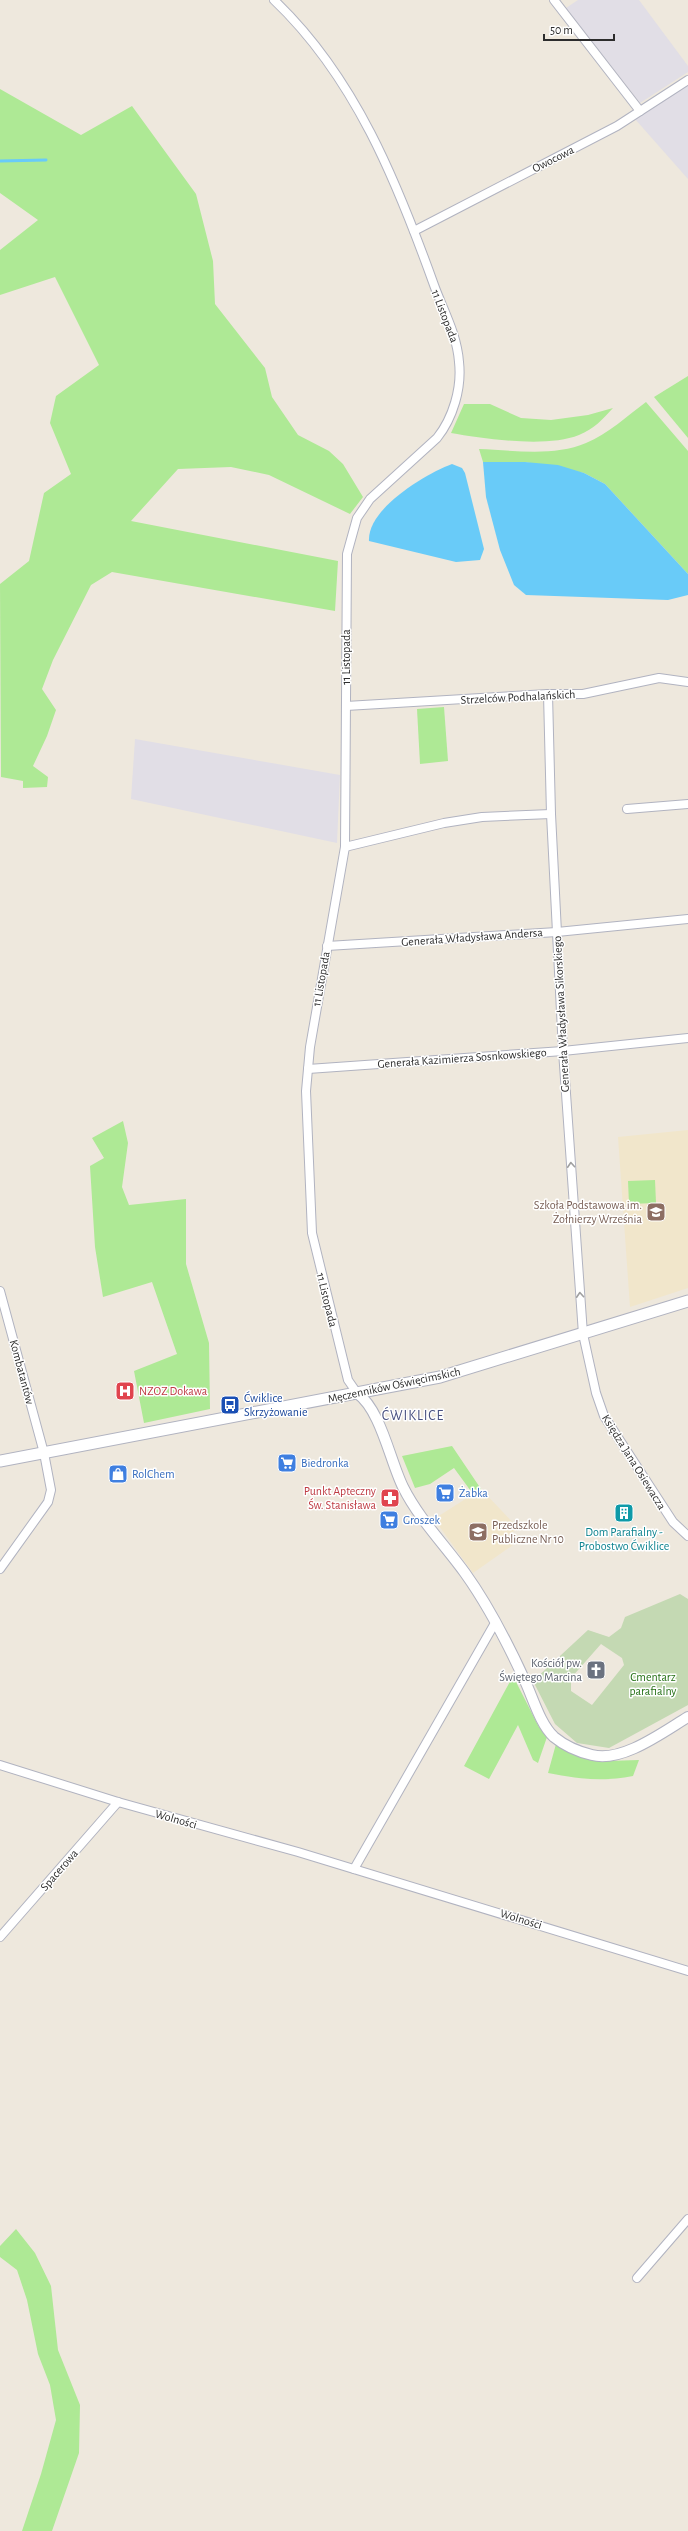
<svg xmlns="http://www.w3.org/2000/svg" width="688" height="2531" font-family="'Alegreya Sans',sans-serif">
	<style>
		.industrial { fill: #e1dee6 }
		.education { fill: #f1e6cb }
		.green { fill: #aee995 }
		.cemetery { fill: #c4d9b3; fill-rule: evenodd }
		.water { fill: #69cbf8 }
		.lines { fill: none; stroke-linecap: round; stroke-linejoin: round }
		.stream { stroke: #69cbf8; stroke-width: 3 }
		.minor-casing { stroke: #b1b3c0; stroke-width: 10 }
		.tertiary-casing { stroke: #b1b3c0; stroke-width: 12 }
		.secondary-casing { stroke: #b1b3c0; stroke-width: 13 }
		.minor { stroke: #fff; stroke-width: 8 }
		.tertiary { stroke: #fff; stroke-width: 10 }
		.secondary { stroke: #fff; stroke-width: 11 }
		.oneway { stroke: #a0a0a0 }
		.labels { text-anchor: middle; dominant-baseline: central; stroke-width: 3; stroke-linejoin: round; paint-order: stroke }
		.street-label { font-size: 12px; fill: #2c2c2c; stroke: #fff }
		.education-label { font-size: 12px; fill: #785e54; stroke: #fff; text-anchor: end }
		.health-label { font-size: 12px; fill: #be3a42; stroke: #fff; text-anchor: start }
		.transit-label { font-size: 12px; fill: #164399; stroke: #fff; text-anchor: start }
		.shop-label { font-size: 12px; fill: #366cbe; stroke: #fff; text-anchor: start }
		.culture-label { font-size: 12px; fill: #0d838f; stroke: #fff }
		.worship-label { font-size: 12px; fill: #5b616d; stroke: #fff; text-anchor: end }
		.park-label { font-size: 12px; fill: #246f15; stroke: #fff }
		.quarter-label { font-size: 14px; letter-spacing: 1px; fill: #485080; stroke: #fff }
	</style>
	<rect width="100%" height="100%" fill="#eee8dd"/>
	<!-- industrial -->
	<g class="industrial">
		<polygon points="578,0 639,0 688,66 688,72 640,103 566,8"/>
		<polygon points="688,85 688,179 635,119"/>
		<polygon points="135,739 340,775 337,843 131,799"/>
	</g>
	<!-- education -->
	<g class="education">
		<polygon points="688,1130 688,1288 630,1307 618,1137"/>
		<polygon points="481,1489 519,1529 508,1534 513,1545 473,1573 434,1519"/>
	</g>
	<!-- green -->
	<g class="green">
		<polygon points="0,89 81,135 132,106 196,194 213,261 215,304 265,368 272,397 298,435 329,451 343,464 363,497 350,514 269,475 231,467 178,469 131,521 338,561 335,611 112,572 91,585 53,660 42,689 56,710 47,736 33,766 48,777 47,787 23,788 23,781 1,777 0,584 29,561 44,493 71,474 50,423 56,396 99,365 55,277 0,295 0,250 38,220 0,193"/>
		<polygon points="688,376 688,438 654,397"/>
		<path d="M 646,402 L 688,451 L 688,574 L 605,484 L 584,473 L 525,462 L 483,462 L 479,449 C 512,450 554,457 586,443 C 608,434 627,416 646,402 Z"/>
		<path d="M 464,404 L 490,404 L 521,418 L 551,420 L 588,415 L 613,408 C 603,419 594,429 579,435 C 547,448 485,439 451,433 Z"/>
		<polygon points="444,707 448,761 420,764 417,709"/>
		<polygon points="123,1121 128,1143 122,1187 129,1205 186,1199 186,1264 209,1343 210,1409 144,1423 134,1371 177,1354 152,1282 103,1297 95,1247 90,1166 104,1158 92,1138"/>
		<polygon points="655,1180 656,1203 629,1204 628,1181"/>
		<polygon points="452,1446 481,1489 473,1494 454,1468 430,1484 415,1488 402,1456"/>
		<polygon points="513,1676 539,1727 547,1737 538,1763 533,1760 518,1725 489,1779 464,1766"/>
		<path d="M 556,1744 C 587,1765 604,1761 639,1760 L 633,1776 C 603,1782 578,1779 548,1773 Z"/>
		<polygon points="16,2229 35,2253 51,2286 58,2350 80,2405 79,2453 52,2531 22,2531 41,2474 56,2420 50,2385 38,2354 27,2300 17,2270 0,2257 0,2246"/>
	</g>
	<!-- cemetery -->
	<path class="cemetery" d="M 680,1594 L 688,1599 L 688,1705 L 609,1748 L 577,1743 L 555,1724 L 533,1681 L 588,1630 L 609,1637 L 621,1628 L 625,1617 ZM 601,1644 L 622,1658 L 624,1665 L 592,1705 L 571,1691 L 571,1678 Z"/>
	<!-- water -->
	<g class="water">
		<polygon points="483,462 525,462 558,465 584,473 605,484 688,574 688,595 668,600 526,595 514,585 500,550 486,497"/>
		<path d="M 452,464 L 462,468 L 465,473 L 484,549 L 480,560 L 456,562 L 369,541 C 367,509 425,474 452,464 Z"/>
	</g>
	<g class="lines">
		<!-- stream -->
		<polyline class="stream" points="0,161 46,160"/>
		<defs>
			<g id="minor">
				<path d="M 274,0 C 355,77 397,182 434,285 C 443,310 457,334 459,362 C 462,388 453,418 437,438 L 370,499 L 357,518 L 347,554 L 345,847 L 310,1047 L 306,1091 L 312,1233 L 348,1380 L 357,1393"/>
				<polyline points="554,0 640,111"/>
				<polyline points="414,231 617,126 688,80"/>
				<polyline points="548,694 551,814 563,1051 583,1334 596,1393 604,1416 673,1522 688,1536"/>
				<polyline points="346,706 548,694 583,694 659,678 688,682"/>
				<polyline points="627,809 688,804"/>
				<polyline points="345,847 444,823 482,817 551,814"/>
				<polyline points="327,946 557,932 688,919"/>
				<polyline points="308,1069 563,1051 688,1038"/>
				<polyline points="0,1291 44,1453 51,1490 48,1502 0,1569"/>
				<polyline points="0,1765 118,1802 298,1852 688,1971"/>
				<polyline points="354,1869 495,1623"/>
				<polyline points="0,1937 118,1802"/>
				<polyline points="637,2278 688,2219"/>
			</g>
			<path id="tertiary" d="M 357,1393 C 381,1410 390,1461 403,1487 C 419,1519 444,1544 465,1573 C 488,1605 508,1644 525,1681 C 533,1698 540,1724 554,1737 C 565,1746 579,1752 592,1755 C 622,1763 663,1732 688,1717"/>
			<polyline id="secondary" points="0,1461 440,1377 688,1301"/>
		</defs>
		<!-- minor casing -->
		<use href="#minor" class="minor-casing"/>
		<!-- tertiary casing -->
		<use href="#tertiary" class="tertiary-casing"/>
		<!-- secondary casing -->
		<use href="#secondary" class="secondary-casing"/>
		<!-- minor -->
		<use href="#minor" class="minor"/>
		<!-- tertiary -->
		<use href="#tertiary" class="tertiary"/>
		<!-- secondary -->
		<use href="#secondary" class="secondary"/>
	</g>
	<!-- one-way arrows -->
	<defs><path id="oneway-chevron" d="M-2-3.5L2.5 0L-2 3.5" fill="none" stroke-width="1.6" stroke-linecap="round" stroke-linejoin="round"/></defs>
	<g class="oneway">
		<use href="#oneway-chevron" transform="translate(571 1165) rotate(-94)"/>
		<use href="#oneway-chevron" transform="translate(580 1295) rotate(-94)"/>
	</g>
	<!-- icons -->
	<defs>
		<symbol id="school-square" viewBox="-11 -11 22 22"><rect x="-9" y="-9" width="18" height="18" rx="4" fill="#8d6e63" stroke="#fff"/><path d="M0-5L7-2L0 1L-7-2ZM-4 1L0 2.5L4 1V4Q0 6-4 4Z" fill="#fff"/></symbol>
		<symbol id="hospital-square" viewBox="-11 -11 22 22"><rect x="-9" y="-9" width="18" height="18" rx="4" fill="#e0444e" stroke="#fff"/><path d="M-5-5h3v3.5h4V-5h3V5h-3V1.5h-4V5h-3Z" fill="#fff"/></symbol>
		<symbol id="bus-square" viewBox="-11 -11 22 22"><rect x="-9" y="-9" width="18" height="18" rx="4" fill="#1a4fb4" stroke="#fff"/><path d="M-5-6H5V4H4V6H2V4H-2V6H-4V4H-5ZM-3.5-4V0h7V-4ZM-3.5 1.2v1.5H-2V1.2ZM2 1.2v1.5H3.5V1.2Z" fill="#fff"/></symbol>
		<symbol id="supermarket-square" viewBox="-11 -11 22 22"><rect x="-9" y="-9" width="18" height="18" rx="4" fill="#3f7fe0" stroke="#fff"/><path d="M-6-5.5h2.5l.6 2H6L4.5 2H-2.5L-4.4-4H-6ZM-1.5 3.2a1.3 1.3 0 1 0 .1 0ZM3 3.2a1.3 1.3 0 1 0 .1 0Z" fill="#fff"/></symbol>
		<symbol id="shop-square" viewBox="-11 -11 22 22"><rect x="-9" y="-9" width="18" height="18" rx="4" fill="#3f7fe0" stroke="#fff"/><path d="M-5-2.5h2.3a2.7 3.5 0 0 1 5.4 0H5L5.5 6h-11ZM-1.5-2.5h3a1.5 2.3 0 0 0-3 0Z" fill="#fff"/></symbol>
		<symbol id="pharmacy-square" viewBox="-11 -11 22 22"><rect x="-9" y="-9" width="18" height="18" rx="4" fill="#e0444e" stroke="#fff"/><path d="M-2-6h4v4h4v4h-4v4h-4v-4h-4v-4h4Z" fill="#fff"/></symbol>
		<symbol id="building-square" viewBox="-11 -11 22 22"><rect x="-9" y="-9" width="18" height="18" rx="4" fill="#0f9aa8" stroke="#fff"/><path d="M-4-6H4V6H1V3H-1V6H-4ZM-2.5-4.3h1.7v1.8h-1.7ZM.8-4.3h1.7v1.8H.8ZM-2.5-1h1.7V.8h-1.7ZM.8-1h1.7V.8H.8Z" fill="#fff"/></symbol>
		<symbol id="church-square" viewBox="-11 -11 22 22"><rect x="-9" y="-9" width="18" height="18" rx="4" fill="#6b7280" stroke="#fff"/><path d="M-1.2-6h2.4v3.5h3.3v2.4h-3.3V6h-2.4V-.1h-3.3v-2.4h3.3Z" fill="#fff"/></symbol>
	</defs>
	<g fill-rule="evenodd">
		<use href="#school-square" x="645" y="1201" width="22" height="22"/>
		<use href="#hospital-square" x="114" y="1380" width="22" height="22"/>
		<use href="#bus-square" x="219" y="1394" width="22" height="22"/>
		<use href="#supermarket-square" x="276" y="1452" width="22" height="22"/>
		<use href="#shop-square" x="107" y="1463" width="22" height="22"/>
		<use href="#supermarket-square" x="434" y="1482" width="22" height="22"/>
		<use href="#pharmacy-square" x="379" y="1487" width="22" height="22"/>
		<use href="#building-square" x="613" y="1502" width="22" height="22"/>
		<use href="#supermarket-square" x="378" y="1509" width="22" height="22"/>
		<use href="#school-square" x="467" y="1521" width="22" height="22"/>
		<use href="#church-square" x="585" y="1659" width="22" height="22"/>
	</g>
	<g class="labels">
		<!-- street labels -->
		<g class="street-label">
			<text transform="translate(553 159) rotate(-27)">Owocowa</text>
			<text transform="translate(445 316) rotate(69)">11 Listopada</text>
			<text transform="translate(346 657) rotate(-90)">11 Listopada</text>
			<text transform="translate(518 697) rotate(-3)">Strzelców Podhalańskich</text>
			<text transform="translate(472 937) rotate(-4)">Generała Władysława Andersa</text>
			<text transform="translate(321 979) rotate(-80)">11 Listopada</text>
			<text transform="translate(561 1014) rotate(-93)">Generała Władysława Sikorskiego</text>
			<text transform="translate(462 1058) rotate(-4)">Generała Kazimierza Sosnkowskiego</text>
			<text transform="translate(327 1300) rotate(76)">11 Listopada</text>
			<text transform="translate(22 1372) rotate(75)">Kombatantów</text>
			<text transform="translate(394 1385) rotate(-12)">Męczenników Oświęcimskich</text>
			<text transform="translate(634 1462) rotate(58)">Księdza Jana Osiewacza</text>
			<text transform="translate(176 1819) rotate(16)">Wolności</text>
			<text transform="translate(59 1870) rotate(-49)">Spacerowa</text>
			<text transform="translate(521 1919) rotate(17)">Wolności</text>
		</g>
		<!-- education labels -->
		<g class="education-label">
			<text x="642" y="1205">Szkoła Podstawowa im.<tspan x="642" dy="14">Żołnierzy Września</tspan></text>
			<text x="492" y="1525" text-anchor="start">Przedszkole<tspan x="492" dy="14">Publiczne Nr 10</tspan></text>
		</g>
		<!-- health labels -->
		<g class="health-label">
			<text x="139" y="1391">NZOZ Dokawa</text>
			<text x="376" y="1491" text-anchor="end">Punkt Apteczny<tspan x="376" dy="14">Św. Stanisława</tspan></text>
		</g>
		<!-- transit labels -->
		<g class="transit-label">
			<text x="244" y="1398">Ćwiklice<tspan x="244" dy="14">Skrzyżowanie</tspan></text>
		</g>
		<!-- shop labels -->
		<g class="shop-label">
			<text x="301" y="1463">Biedronka</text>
			<text x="132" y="1474">RolChem</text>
			<text x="459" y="1493">Żabka</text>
			<text x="403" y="1520">Groszek</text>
		</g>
		<!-- culture labels -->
		<g class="culture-label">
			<text x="624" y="1532">Dom Parafialny -<tspan x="624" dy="14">Probostwo Ćwiklice</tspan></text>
		</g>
		<!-- worship labels -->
		<g class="worship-label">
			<text x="582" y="1663">Kościół pw.<tspan x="582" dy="14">Świętego Marcina</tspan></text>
		</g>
		<!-- park labels -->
		<g class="park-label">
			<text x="653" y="1677">Cmentarz<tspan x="653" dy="14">parafialny</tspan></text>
		</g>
		<!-- quarter labels -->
		<g class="quarter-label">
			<text x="413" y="1416">ĆWIKLICE</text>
		</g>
	</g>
	<!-- scale -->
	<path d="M544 34v6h70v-6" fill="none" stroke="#2c2c2c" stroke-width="2"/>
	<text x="550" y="34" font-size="12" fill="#2c2c2c" stroke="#ffffff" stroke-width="3" paint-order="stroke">50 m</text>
</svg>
